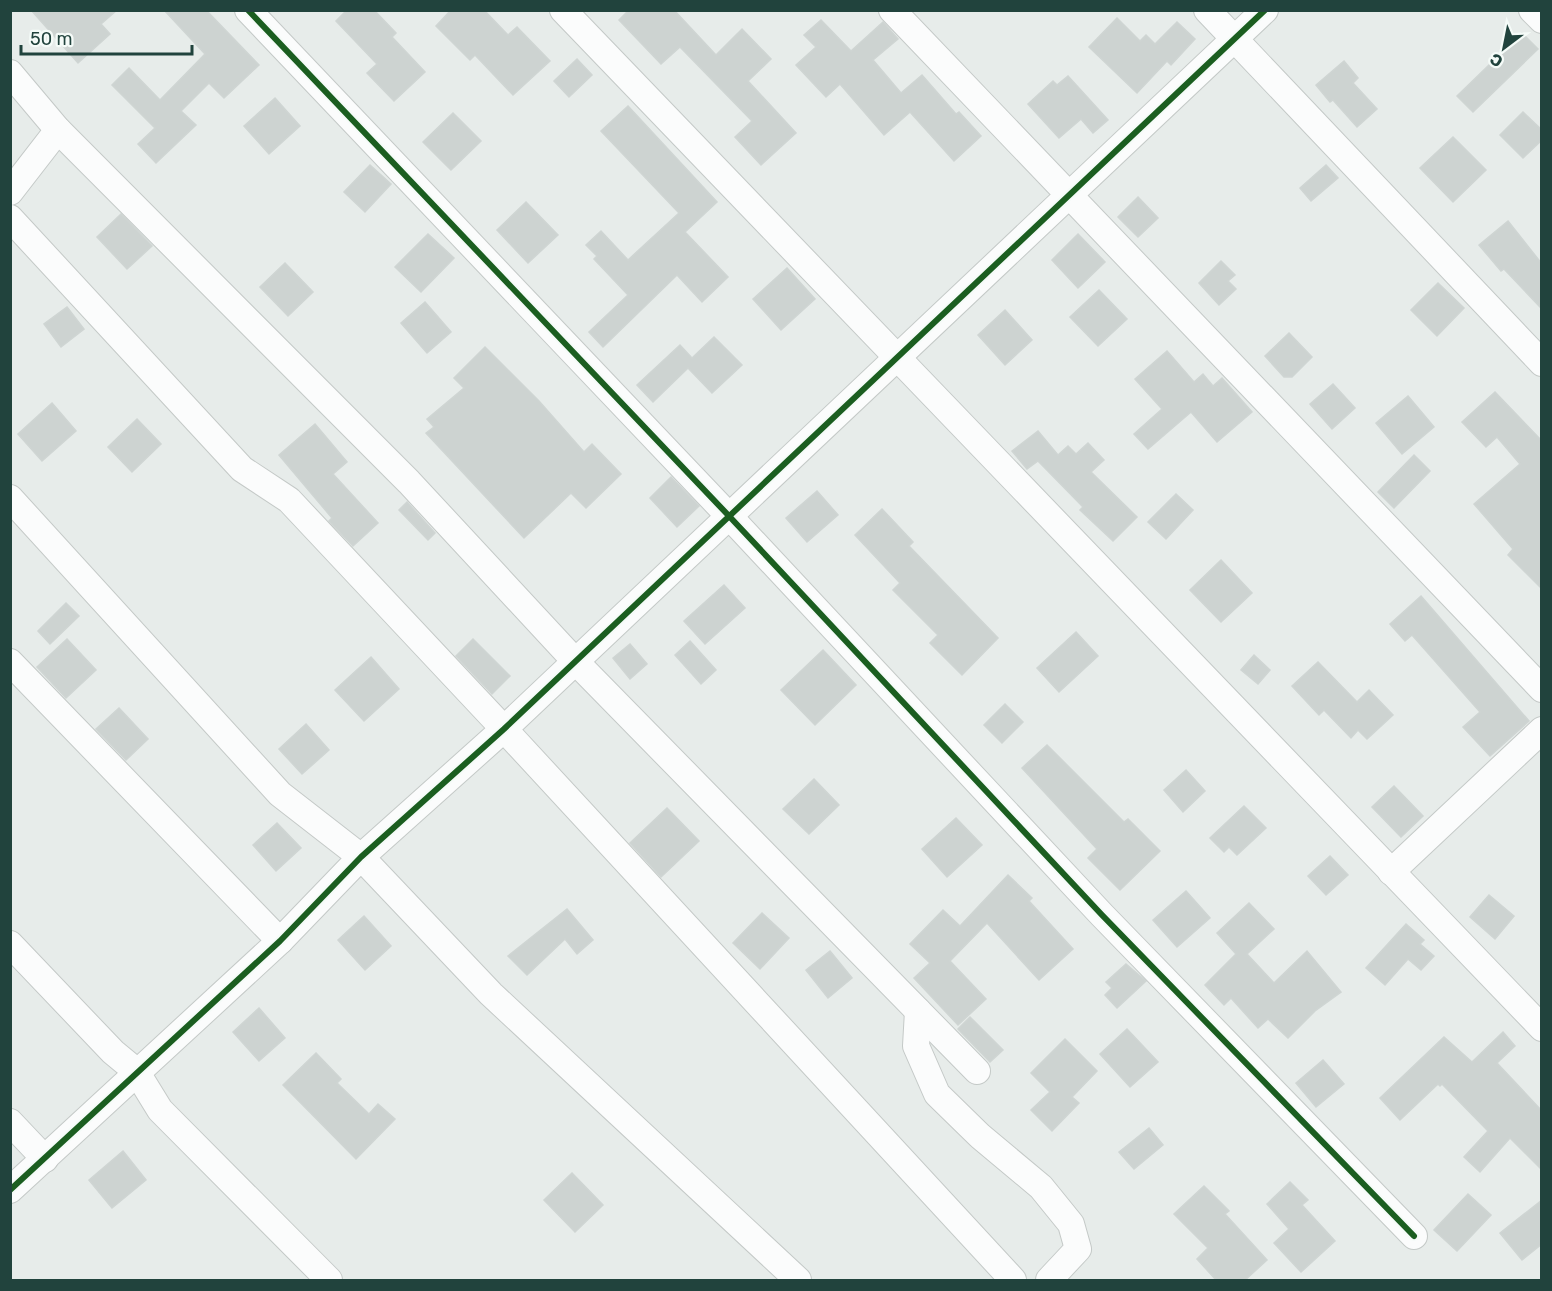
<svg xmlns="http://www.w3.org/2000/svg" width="1552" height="1291" font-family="Rubik,sans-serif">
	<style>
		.building { fill: #cdd3d1; stroke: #cfd5d3; stroke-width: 1.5 }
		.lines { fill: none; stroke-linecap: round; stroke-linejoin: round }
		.minor-casing { stroke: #c4c9c7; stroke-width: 28 }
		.minor { stroke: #fbfcfc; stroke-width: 26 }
		.cycleway-casing { stroke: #f5fbf8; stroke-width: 10 }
		.cycleway { stroke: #1b5e20; stroke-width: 6 }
	</style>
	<rect width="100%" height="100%" fill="#e7ecea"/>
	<!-- building -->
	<g class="building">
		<polygon points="31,10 117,10 101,24 110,34 78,63"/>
		<polygon points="164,10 206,10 259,65 224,98 209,83 181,111 196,125 156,163 138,144 155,128 112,85 129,68 160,100 205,54"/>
		<polygon points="347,10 374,10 396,33 392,37 425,72 394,101 367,73 377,64 336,21"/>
		<polygon points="451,10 484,10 508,35 517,27 550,61 513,95 475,55 470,60 436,26"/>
		<polygon points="629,10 674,10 716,55 742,29 771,59 748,81 796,133 761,165 735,137 752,121 680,47 661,64 619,20"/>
		<polygon points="1117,18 1140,41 1146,35 1155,44 1177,22 1195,39 1171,65 1167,61 1137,93 1089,47"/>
		<polygon points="821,20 851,51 883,22 898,39 873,60 901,93 922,75 956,114 959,112 981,136 954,161 910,112 884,135 840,84 826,97 796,65 816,47 804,35"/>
		<polygon points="1522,33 1538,49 1473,112 1457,96"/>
		<polygon points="577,59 592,75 569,97 554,81"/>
		<polygon points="1344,61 1358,78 1353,83 1377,109 1357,127 1333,100 1330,102 1316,85"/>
		<polygon points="1068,76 1108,120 1093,133 1081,119 1059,138 1028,104 1053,81 1057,85"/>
		<polygon points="275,98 300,126 269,154 244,126"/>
		<polygon points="628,106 717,202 685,232 728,277 702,302 677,275 603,347 589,332 628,295 594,259 597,256 586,245 601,231 628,260 679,213 601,131"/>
		<polygon points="1523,112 1542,130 1542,140 1523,158 1500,135"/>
		<polygon points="453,113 481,141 451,170 423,142"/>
		<polygon points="1453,137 1486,170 1453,202 1420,168"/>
		<polygon points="370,165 391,184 365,212 344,192"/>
		<polygon points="1326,165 1338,178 1311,201 1300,188"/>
		<polygon points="1138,197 1158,218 1138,237 1118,217"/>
		<polygon points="526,202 558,235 528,263 497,230"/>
		<polygon points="121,214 152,246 127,269 97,237"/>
		<polygon points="1508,221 1542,264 1542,309 1504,269 1501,271 1479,245"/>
		<polygon points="428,234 454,258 421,292 395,267"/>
		<polygon points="1078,234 1105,262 1078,288 1052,260"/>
		<polygon points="1221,261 1235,275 1228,281 1236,289 1219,305 1199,283"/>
		<polygon points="285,263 313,292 288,316 260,287"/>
		<polygon points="787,268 815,299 781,330 753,299"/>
		<polygon points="1438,283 1464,308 1437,336 1411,310"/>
		<polygon points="1099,290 1127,319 1098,346 1070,317"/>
		<polygon points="425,302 451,332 427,353 401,323"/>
		<polygon points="67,307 84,329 61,347 44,324"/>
		<polygon points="1005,310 1032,340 1005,365 978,335"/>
		<polygon points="1289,333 1312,357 1292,377 1284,377 1265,356"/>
		<polygon points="714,337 742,365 712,393 688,368 653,402 637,385 680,345 692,358"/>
		<polygon points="485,347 539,401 584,452 592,444 621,474 586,508 571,493 524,538 426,433 434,427 427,419 464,388 454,378"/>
		<polygon points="1167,351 1194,382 1203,374 1213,386 1222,378 1252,412 1217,442 1191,412 1148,449 1134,434 1162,409 1135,379"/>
		<polygon points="1333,384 1355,408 1332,429 1310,404"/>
		<polygon points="1495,392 1542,441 1542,589 1508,555 1513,549 1474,504 1520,464 1497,437 1486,447 1462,422"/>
		<polygon points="1408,396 1434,427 1402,454 1376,423"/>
		<polygon points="52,403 76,431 42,461 18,434"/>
		<polygon points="137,419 161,444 132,472 108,447"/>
		<polygon points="315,424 347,462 333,474 378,523 353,546 329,521 332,518 279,455"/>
		<polygon points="1038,431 1058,455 1068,446 1076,454 1088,443 1104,460 1091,472 1137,517 1113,541 1080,510 1083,507 1038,461 1027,469 1012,451"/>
		<polygon points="1414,455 1430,471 1394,508 1378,492"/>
		<polygon points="671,477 699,506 677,527 650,498"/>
		<polygon points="817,491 838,515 807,542 786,518"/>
		<polygon points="1176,494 1193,510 1166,539 1148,522"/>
		<polygon points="407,502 435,533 428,540 399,510"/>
		<polygon points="882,509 913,542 909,546 998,638 962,675 930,643 938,635 893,590 900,583 855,535"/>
		<polygon points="1221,560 1252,593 1221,622 1190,590"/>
		<polygon points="724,585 745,608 705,644 684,621"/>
		<polygon points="1421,596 1529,721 1490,756 1463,727 1480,712 1412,635 1405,641 1390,624"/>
		<polygon points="66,603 79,616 50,644 38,631"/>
		<polygon points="1076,632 1098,656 1059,692 1037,668"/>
		<polygon points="67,639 96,670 66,698 37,667"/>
		<polygon points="473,639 510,676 492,694 456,656"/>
		<polygon points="690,641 716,670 701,684 675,655"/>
		<polygon points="630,644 647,664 630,679 613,658"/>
		<polygon points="823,650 856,685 815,725 781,690"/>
		<polygon points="1254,655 1270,670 1258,684 1241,670"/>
		<polygon points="371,657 399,689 364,721 335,690"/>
		<polygon points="1318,662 1357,702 1369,690 1393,715 1367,739 1358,730 1351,738 1324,710 1319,715 1292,686"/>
		<polygon points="1005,704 1023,722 1002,743 984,725"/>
		<polygon points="119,708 148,739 126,760 96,729"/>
		<polygon points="306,724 329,750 302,774 279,749"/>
		<polygon points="1047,745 1124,822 1128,819 1160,851 1120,890 1088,858 1097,849 1022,768"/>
		<polygon points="1186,770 1205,791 1183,812 1164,790"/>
		<polygon points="814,779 839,805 809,834 783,809"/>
		<polygon points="1394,786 1423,816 1401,837 1372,807"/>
		<polygon points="1244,806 1266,828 1237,855 1229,847 1224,852 1210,838"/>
		<polygon points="667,808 699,841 661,877 630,843"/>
		<polygon points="956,818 982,845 947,877 922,849"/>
		<polygon points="277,823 301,848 276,871 253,845"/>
		<polygon points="1330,856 1348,875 1326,895 1308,876"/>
		<polygon points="1008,875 1032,898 1029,901 1073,949 1039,980 987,923 950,961 986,999 958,1025 914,978 930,963 910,944 943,910 960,926"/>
		<polygon points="1186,891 1210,918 1177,947 1153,920"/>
		<polygon points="1489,895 1514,916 1495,939 1470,917"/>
		<polygon points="1249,903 1274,929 1247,954 1274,983 1307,951 1341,992 1315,1011 1288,1038 1268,1019 1258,1028 1231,998 1224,1005 1205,985 1236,954 1217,933"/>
		<polygon points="567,909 593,940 577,954 565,939 527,975 508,956"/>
		<polygon points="762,913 789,938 760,969 733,943"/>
		<polygon points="364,916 391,946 365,970 338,940"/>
		<polygon points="1406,924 1424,940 1420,944 1434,956 1421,970 1408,959 1385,985 1366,968"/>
		<polygon points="830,951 852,978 828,998 806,970"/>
		<polygon points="1126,964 1146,981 1117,1008 1105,995 1112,988 1106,982"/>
		<polygon points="259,1008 285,1038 259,1061 233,1032"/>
		<polygon points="970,1017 1003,1050 990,1062 958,1029"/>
		<polygon points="1127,1029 1158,1062 1130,1087 1100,1054"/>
		<polygon points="1503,1032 1515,1046 1497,1063 1542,1111 1542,1170 1510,1138 1480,1172 1464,1157 1488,1131 1442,1084 1440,1086 1438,1084 1400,1120 1380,1098 1444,1037 1472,1062"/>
		<polygon points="1065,1039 1097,1071 1072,1097 1079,1103 1052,1131 1031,1110 1050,1092 1031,1073"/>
		<polygon points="316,1053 341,1079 337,1083 369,1114 378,1104 395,1119 356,1159 283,1085"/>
		<polygon points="1323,1060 1344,1084 1316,1107 1296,1083"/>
		<polygon points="1149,1128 1163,1145 1134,1169 1119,1152"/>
		<polygon points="123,1151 146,1180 112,1208 89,1180"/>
		<polygon points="572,1173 603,1205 575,1232 544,1200"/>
		<polygon points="1290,1182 1308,1200 1302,1205 1335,1241 1301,1272 1274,1243 1289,1229 1267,1204"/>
		<polygon points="1204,1186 1229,1211 1225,1214 1267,1260 1244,1281 1217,1281 1197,1259 1208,1248 1174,1214"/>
		<polygon points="1468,1194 1491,1215 1457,1251 1434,1230"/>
		<polygon points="1542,1200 1542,1244 1522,1260 1500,1233"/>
	</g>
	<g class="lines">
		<defs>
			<g id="minor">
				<polyline points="248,10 729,516 1102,915 1414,1236"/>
				<polyline points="563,10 1542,1028"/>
				<polyline points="892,10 1542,689"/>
				<polyline points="1207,10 1542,363"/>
				<polyline points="1532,10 1542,20"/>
				<polyline points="10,73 58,130 409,482 575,661 977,1071"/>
				<polyline points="10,192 58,130"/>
				<polyline points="10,218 242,469 289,500 504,729 1013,1280"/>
				<polyline points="10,498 280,794 361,857 491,994 798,1280"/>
				<polyline points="10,662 280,941"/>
				<polyline points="1391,872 1542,730"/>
				<polyline points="10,944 113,1052 136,1071 160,1110 329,1280"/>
				<polyline points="918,1011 916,1046 937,1094 980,1136 1041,1187 1071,1224 1078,1249 1049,1280"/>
				<polyline points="10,1122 45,1159"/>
				<polyline points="10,1190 280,941 361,857 504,729 1265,10"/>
			</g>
		</defs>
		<!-- minor casing -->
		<use href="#minor" class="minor-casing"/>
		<!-- minor -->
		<use href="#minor" class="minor"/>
		<defs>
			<g id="cycleway">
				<polyline points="248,10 729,516 1102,915 1414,1236"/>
				<polyline points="10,1190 280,941 361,857 504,729 1265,10"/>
			</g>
		</defs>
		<!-- cycleway casing -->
		<use href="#cycleway" class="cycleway-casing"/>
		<!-- cycleway -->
		<use href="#cycleway" class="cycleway"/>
	</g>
	<!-- border -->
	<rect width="1552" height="1291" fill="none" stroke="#21433d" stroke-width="24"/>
	<!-- north arrow -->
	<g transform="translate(1504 48) rotate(212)" stroke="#f5fbf8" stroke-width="4.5" paint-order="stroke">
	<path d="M0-4.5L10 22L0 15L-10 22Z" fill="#21433d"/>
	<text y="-9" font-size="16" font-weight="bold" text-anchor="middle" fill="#21433d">С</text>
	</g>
	<!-- scale -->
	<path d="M21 45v9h171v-9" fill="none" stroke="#21433d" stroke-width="3"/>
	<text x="30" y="45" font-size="18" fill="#21433d" stroke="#f5fbf8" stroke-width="4.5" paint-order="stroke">50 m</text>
</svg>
